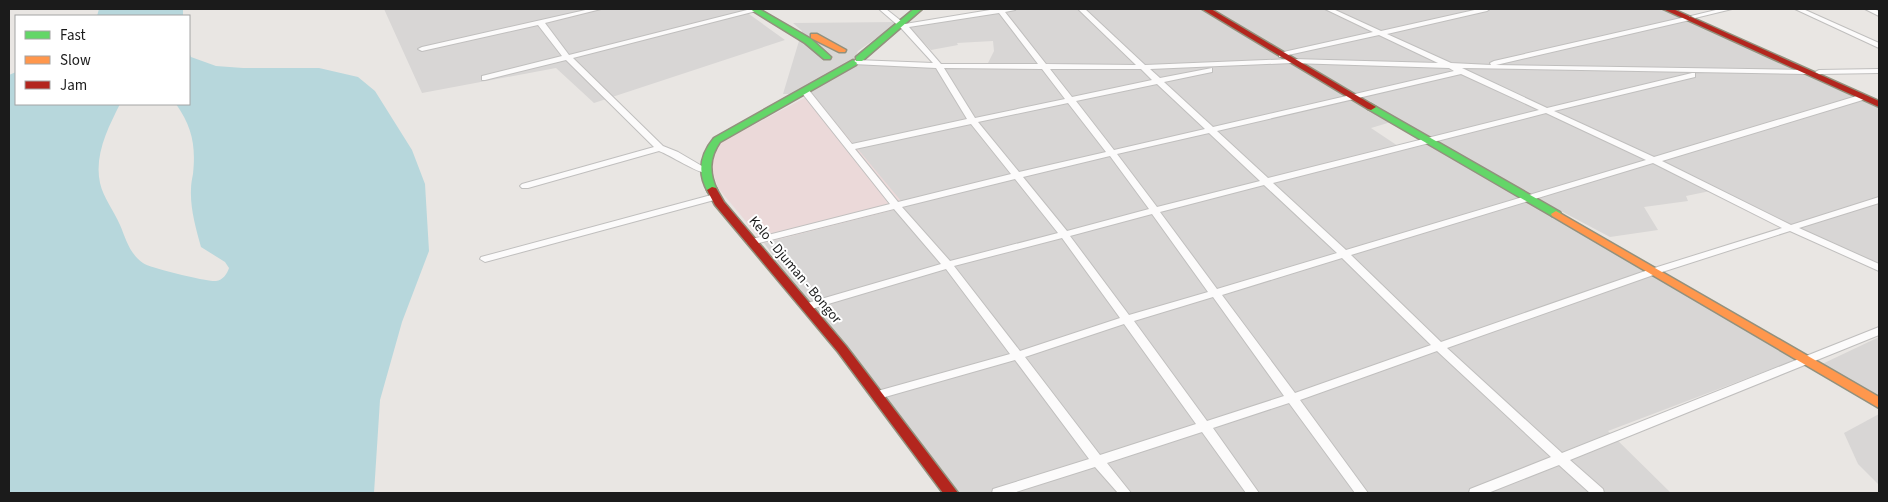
<svg xmlns="http://www.w3.org/2000/svg" width="1888" height="502" font-family="'Source Sans 3',sans-serif">
	<style>
		.residential { fill: #d8d6d5 }
		.commercial { fill: #ebd9d9 }
		.water { fill: #b7d7dc }
		.lines { fill: none; stroke-linecap: round; stroke-linejoin: round }
		.street-casing { stroke: #c0bfbe; stroke-width: 2 }
		.fast-casing { stroke: #92917d; stroke-width: 3 }
		.slow-casing { stroke: #92917d; stroke-width: 3 }
		.jam-casing { stroke: #92917d; stroke-width: 3 }
		.street { fill: #fcfbfb; fill-rule: evenodd }
		.fast { fill: #63d668; fill-rule: evenodd }
		.slow { fill: #ff974d; fill-rule: evenodd }
		.jam { fill: #b3261e; fill-rule: evenodd }
		.labels { text-anchor: middle; dominant-baseline: central; stroke-width: 4; stroke-linejoin: round; paint-order: stroke }
		.street-label { font-size: 14px; fill: #1b1b1b; stroke: #fff }
	</style>
	<rect width="100%" height="100%" fill="#e9e6e3"/>
	<!-- residential -->
	<g class="residential">
		<polygon points="384,9 742,9 785,40 594,103 556,68 422,93"/>
		<polygon points="996,9 1199,9 1391,122 1371,128 1404,150 1429,144 1798,359 1608,431 1671,493 945,493 764,243 905,207 812,94 783,94 802,31 793,23 899,22 858,51 852,64 944,67 942,64 988,63 994,51 993,41 957,43 958,45 931,50 909,27 998,12"/>
		<polygon points="1210,9 1663,9 1879,107 1879,268 1715,190 1686,196 1688,201 1644,207 1658,230 1610,237 1461,158"/>
		<polygon points="1879,337 1879,399 1820,365"/>
		<polygon points="1879,414 1879,485 1858,464 1844,433"/>
	</g>
	<!-- commercial -->
	<polygon class="commercial" points="812,94 906,207 764,243 718,188 711,166 718,144"/>
	<!-- water -->
	<g class="water">
		<polygon points="99,9 183,9 183,16 97,16"/>
		<path d="M 189,52 L 191,57 L 216,66 L 243,68 L 319,68 L 358,77 L 375,91 L 412,150 L 425,184 L 429,251 L 402,322 L 380,400 L 374,493 L 9,493 L 9,75 L 16,72 L 16,104 L 120,104 C 108,128 94,155 100,183 C 103,197 114,211 120,225 C 126,239 129,253 143,263 C 149,268 208,282 216,281 C 223,280 227,274 229,268 L 225,262 L 201,247 C 196,229 190,208 191,189 C 191,184 192,179 193,174 C 196,145 192,127 176,104 L 189,104 Z"/>
	</g>
	<g class="lines">
		<defs>
			<g id="street">
				<path d="M 590,9 L 601,9 L 545,23 L 569,55 L 751,9 L 761,9 L 760,10 L 573,58 L 663,146 L 678,152 L 707,169 L 709,171 L 707,173 C 699,174 670,155 659,151 L 528,188 L 522,188 L 520,186 L 522,184 L 654,147 L 566,60 L 485,80 L 482,80 L 482,76 L 562,56 L 538,25 L 422,51 L 418,49 L 422,47 Z"/>
				<path d="M 879,9 L 886,9 L 905,24 L 996,9 L 1016,9 L 1015,10 L 1005,12 L 1046,64 L 1136,65 L 1078,9 L 1085,9 L 1145,65 L 1292,59 L 1438,63 L 1379,35 L 1279,57 L 1279,53 L 1373,32 L 1325,9 L 1333,9 L 1381,31 L 1479,9 L 1490,9 L 1487,11 L 1387,34 L 1451,63 L 1491,65 L 1490,63 L 1494,61 L 1690,16 L 1690,20 L 1496,65 L 1806,70 L 1810,72 L 1806,74 L 1462,68 L 1547,108 L 1692,73 L 1695,73 L 1695,77 L 1554,111 L 1654,157 L 1860,95 L 1866,95 L 1866,99 L 1662,161 L 1791,225 L 1879,197 L 1879,203 L 1799,228 L 1879,264 L 1879,271 L 1790,231 L 1659,273 L 1447,348 L 1562,453 L 1879,327 L 1879,335 L 1570,460 L 1603,489 L 1604,493 L 1590,493 L 1559,465 L 1488,493 L 1469,493 L 1470,489 L 1551,457 L 1437,351 L 1300,400 L 1368,493 L 1355,493 L 1289,403 L 1213,428 L 1259,493 L 1246,493 L 1202,432 L 1107,463 L 1131,493 L 1118,493 L 1095,467 L 1013,493 L 992,493 L 993,489 L 1089,459 L 1015,360 L 878,399 L 874,398 L 872,395 L 874,392 L 1010,354 L 946,269 L 808,310 L 803,306 L 804,304 L 941,264 L 894,209 L 751,245 L 746,242 L 748,240 L 890,204 L 802,93 L 802,89 L 808,89 L 852,144 L 967,119 L 936,68 L 853,64 L 852,62 L 856,60 L 933,63 L 901,28 ZM 999,13 L 1038,64 L 941,64 L 909,27 ZM 1292,63 L 1449,68 L 1454,71 L 1213,127 L 1164,82 L 1212,72 L 1212,68 L 1160,78 L 1150,69 ZM 944,68 L 1042,69 L 1065,99 L 975,118 ZM 1050,69 L 1141,69 L 1152,80 L 1072,97 ZM 1461,74 L 1539,110 L 1268,178 L 1217,131 ZM 1157,84 L 1205,129 L 1114,150 L 1076,101 ZM 1068,103 L 1106,152 L 1019,172 L 978,122 ZM 1546,113 L 1646,160 L 1346,250 L 1273,183 ZM 971,124 L 1011,174 L 898,202 L 855,149 ZM 1209,133 L 1260,181 L 1157,207 L 1117,154 ZM 1110,156 L 1149,209 L 1067,231 L 1023,177 ZM 1653,163 L 1782,228 L 1651,269 L 1441,342 L 1351,255 ZM 1015,179 L 1058,233 L 950,261 L 902,207 ZM 1264,185 L 1337,253 L 1217,289 L 1160,212 ZM 1152,214 L 1208,292 L 1129,315 L 1070,236 ZM 1062,238 L 1120,318 L 1020,351 L 954,266 ZM 1342,258 L 1431,345 L 1295,393 L 1222,295 ZM 1213,297 L 1284,396 L 1207,421 L 1134,321 ZM 1124,324 L 1196,424 L 1100,455 L 1025,357 Z"/>
				<polygon points="1720,9 1732,9 1695,18 1691,16"/>
				<polygon points="1795,9 1803,9 1879,43 1879,48"/>
				<polygon points="1865,9 1873,9 1879,11 1879,16"/>
				<polygon points="1879,69 1879,73 1819,74 1815,72 1819,70"/>
				<polygon points="715,194 718,195 720,197 718,199 485,262 480,259 481,257"/>
			</g>
			<g id="fast">
				<polygon points="750,9 759,9 811,39 831,57 830,59 824,59 805,43"/>
				<polygon points="914,9 922,9 862,61 856,61 856,57"/>
				<path d="M 853,60 L 857,63 L 856,65 L 720,142 C 709,158 709,173 717,190 L 716,192 L 708,192 C 697,173 700,155 714,138 Z"/>
				<polygon points="1371,104 1560,212 1561,214 1556,217 1552,216 1368,109 1366,107"/>
			</g>
			<g id="slow">
				<polygon points="811,34 817,34 846,50 845,52 839,52 811,38"/>
				<polygon points="1556,211 1879,397 1879,408 1552,216 1551,214"/>
			</g>
			<g id="jam">
				<polygon points="1202,9 1211,9 1376,107 1371,110 1368,109"/>
				<polygon points="1663,9 1673,9 1879,101 1879,107"/>
				<polygon points="712,187 716,188 724,202 846,346 958,493 943,493 838,352 715,205 707,190"/>
			</g>
		</defs>
		<!-- street casing -->
		<use href="#street" class="street-casing"/>
		<!-- fast casing -->
		<use href="#fast" class="fast-casing"/>
		<!-- slow casing -->
		<use href="#slow" class="slow-casing"/>
		<!-- jam casing -->
		<use href="#jam" class="jam-casing"/>
		<!-- street -->
		<use href="#street" class="street"/>
		<!-- fast -->
		<use href="#fast" class="fast"/>
		<!-- slow -->
		<use href="#slow" class="slow"/>
		<!-- jam -->
		<use href="#jam" class="jam"/>
	</g>
	<g class="labels">
		<!-- street labels -->
		<g class="street-label">
			<text transform="translate(795 270) rotate(50)">Kelo - Djuman - Bongor</text>
		</g>
	</g>
	<!-- border -->
	<rect width="1888" height="502" fill="none" stroke="#1b1b1b" stroke-width="20"/>
	<!-- legend -->
	<rect x="15" y="15" width="175" height="90" fill="#ffffff" stroke="#a4a4a4"/>
	<rect x="25" y="31" width="25" height="8" fill="#63d668" stroke="#a4a4a4"/>
	<text x="60" y="40" font-size="15" fill="#1b1b1b">Fast</text>
	<rect x="25" y="56" width="25" height="8" fill="#ff974d" stroke="#a4a4a4"/>
	<text x="60" y="65" font-size="15" fill="#1b1b1b">Slow</text>
	<rect x="25" y="81" width="25" height="8" fill="#b3261e" stroke="#a4a4a4"/>
	<text x="60" y="90" font-size="15" fill="#1b1b1b">Jam</text>
</svg>
